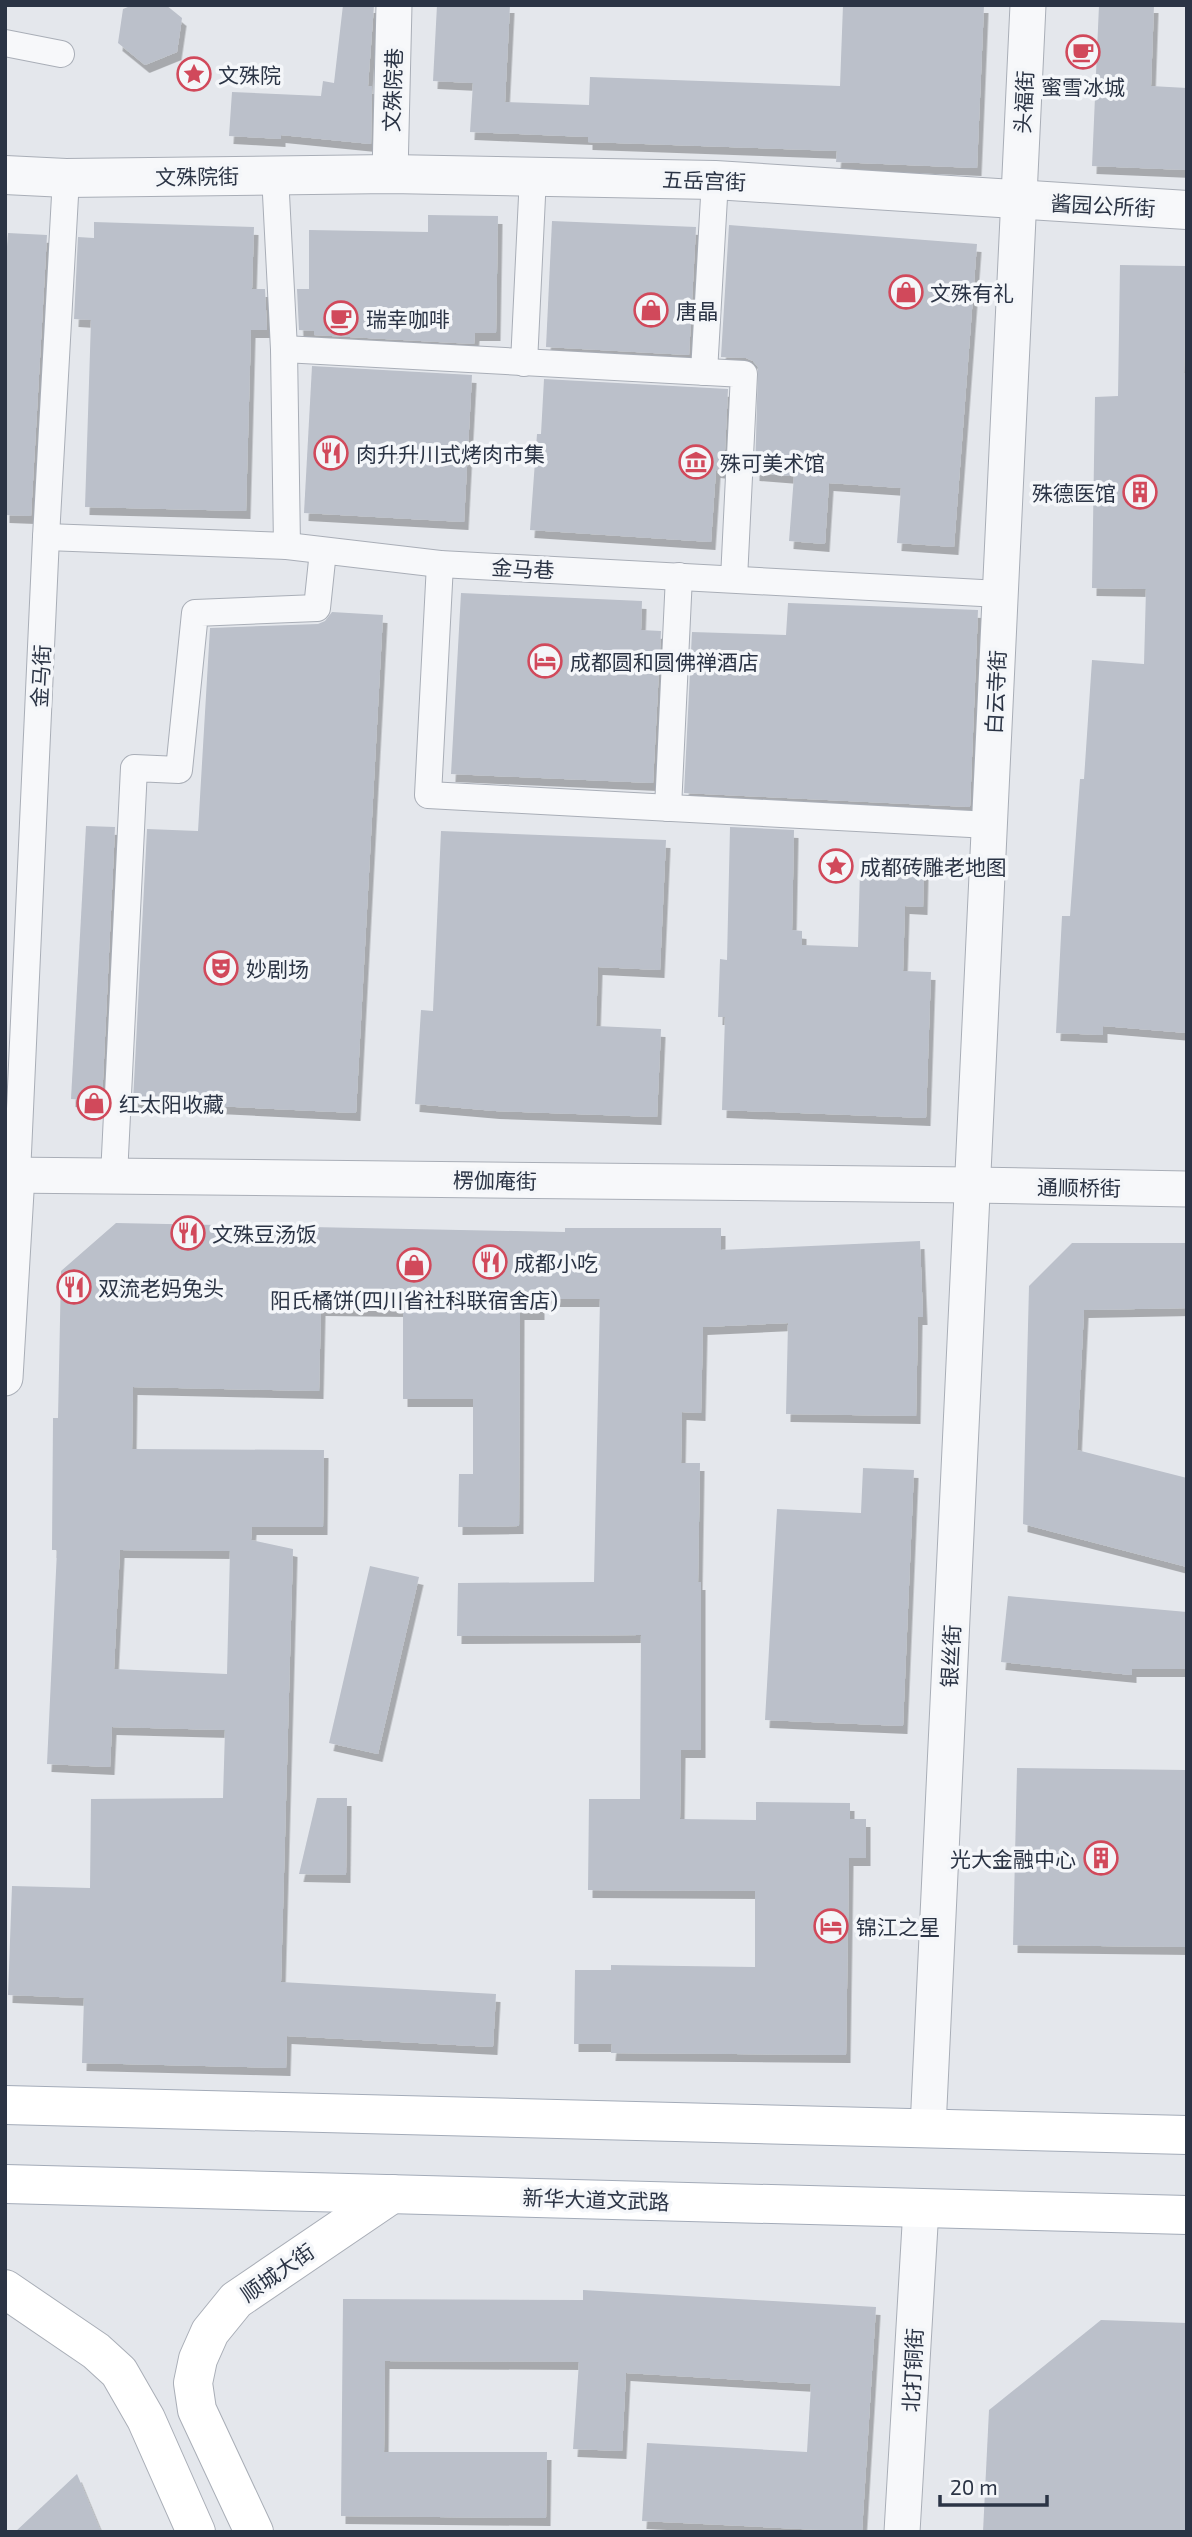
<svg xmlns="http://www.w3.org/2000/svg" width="1192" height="2537" font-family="'Exo 2','Noto Sans SC',sans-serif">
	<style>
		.building { fill: #bbc0ca; fill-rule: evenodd; filter: url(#shadow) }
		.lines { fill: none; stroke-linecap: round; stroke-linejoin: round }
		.pedestrian-casing { stroke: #a9aeb7; stroke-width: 28 }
		.minor-casing { stroke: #a9aeb7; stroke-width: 37 }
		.tertiary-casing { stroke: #a9aeb7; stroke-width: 40 }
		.secondary-casing { stroke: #a9aeb7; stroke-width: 40 }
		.primary-casing { stroke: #a3abb8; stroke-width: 40 }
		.pedestrian { stroke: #f7f8fa; stroke-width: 26 }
		.minor { stroke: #f7f8fa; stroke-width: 35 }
		.tertiary { stroke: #f7f8fa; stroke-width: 38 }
		.secondary { stroke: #fff; stroke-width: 38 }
		.primary { stroke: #fff; stroke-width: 38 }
		.labels { text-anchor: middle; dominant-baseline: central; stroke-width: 7; stroke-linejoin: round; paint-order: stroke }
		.poi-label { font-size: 21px; fill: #2b3445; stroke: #f4f6f9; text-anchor: start }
		.street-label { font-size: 21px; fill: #2b3445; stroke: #f4f6f9 }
	</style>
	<defs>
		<filter id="shadow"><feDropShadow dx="4.5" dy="8" stdDeviation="0" flood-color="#0004"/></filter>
	</defs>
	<rect width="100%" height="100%" fill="#e4e7ec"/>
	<!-- building -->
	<g class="building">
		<polygon points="133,5 166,5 182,18 177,52 145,65 118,43 123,9"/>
		<polygon points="343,5 374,5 368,86 372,86 371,144 281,135 281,139 229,136 232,92 321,96 323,81 334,83"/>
		<polygon points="437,5 510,5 505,102 589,105 590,77 840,86 843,5 984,5 977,168 836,162 837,151 588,142 588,137 470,132 473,83 433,81"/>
		<polygon points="1099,5 1154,5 1151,86 1187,88 1187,170 1092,166"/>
		<polygon points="428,215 498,216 496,333 475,333 474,344 314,335 314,331 299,330 297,289 309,289 309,230 428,232"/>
		<polygon points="552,221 696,227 689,355 546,347"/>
		<polygon points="94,222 254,227 252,289 265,289 267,330 251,330 246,511 85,507 91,320 74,319 78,237 94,238"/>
		<polygon points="729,225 977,244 954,547 897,543 901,488 829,483 825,544 789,541 794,476 755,473 758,367 753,361 746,358 721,357"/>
		<polygon points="8,233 47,235 31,516 5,515 5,275"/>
		<polygon points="1120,265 1186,266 1184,373 1187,373 1187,1033 1103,1026 1103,1035 1056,1033 1062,916 1070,916 1080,779 1084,779 1092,660 1144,664 1146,589 1092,588 1095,397 1118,396"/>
		<polygon points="312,366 472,375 464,522 304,513"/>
		<polygon points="544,379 728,389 724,471 716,470 711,542 530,530 537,434 541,434"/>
		<polygon points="461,593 642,601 641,630 661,631 653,783 451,774"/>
		<polygon points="788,603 978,610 970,807 684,793 692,632 786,635"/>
		<polygon points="332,612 383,615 356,1113 133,1102 147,829 198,831 210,628 318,624 325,621"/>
		<polygon points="86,826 115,827 102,1101 71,1099"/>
		<polygon points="730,827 794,830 792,930 802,931 802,945 858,947 860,868 924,870 923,907 905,906 903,971 931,972 926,1118 722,1110 725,1017 718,1017 720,959 727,960"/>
		<polygon points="441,831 666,840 660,970 598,967 596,1026 661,1029 657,1117 495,1111 415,1104 421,1010 433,1011"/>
		<path d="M 116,1223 L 565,1232 L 565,1228 L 721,1228 L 721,1250 L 920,1241 L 923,1317 L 918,1317 L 916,1416 L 786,1414 L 788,1323 L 703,1327 L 701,1413 L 682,1412 L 681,1463 L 700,1463 L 698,1582 L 701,1582 L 701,1750 L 681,1750 L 680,1819 L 756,1820 L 756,1802 L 850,1803 L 850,1819 L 866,1819 L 866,1858 L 849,1858 L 846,2055 L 611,2053 L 612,2044 L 574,2044 L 575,1970 L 611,1970 L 611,1965 L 755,1967 L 755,1891 L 588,1890 L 589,1799 L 640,1799 L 641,1635 L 457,1636 L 458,1583 L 594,1582 L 600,1299 L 540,1299 L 540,1312 L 520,1312 L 519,1526 L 458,1527 L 459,1474 L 473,1474 L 473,1399 L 403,1399 L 403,1309 L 321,1308 L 319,1391 L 133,1387 L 132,1449 L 324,1450 L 323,1527 L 252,1527 L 251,1540 L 293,1549 L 281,1982 L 496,1994 L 493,2047 L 287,2036 L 286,2068 L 82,2063 L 84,1998 L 8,1995 L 12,1886 L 90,1888 L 91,1799 L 223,1798 L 225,1730 L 112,1727 L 110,1767 L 47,1764 L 57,1550 L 52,1550 L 53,1418 L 58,1418 L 61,1271 ZM 120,1550 L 230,1551 L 227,1674 L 114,1669 Z"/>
		<polygon points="1072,1243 1187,1243 1187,1308 1084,1310 1077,1450 1187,1478 1187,1567 1023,1524 1029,1286"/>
		<polygon points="863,1468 914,1470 903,1726 765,1720 777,1509 861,1513"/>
		<polygon points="370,1566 419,1577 378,1754 329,1743"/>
		<polygon points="1008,1596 1187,1612 1187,1669 1132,1669 1132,1675 1001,1662"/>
		<polygon points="1017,1768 1187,1770 1187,1947 1013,1945"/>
		<polygon points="317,1798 347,1798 346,1875 299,1874"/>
		<polygon points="583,2290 876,2307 862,2532 642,2521 647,2443 807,2452 811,2384 626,2373 622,2451 573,2449 579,2362 385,2361 384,2452 547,2452 546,2518 341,2516 343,2299 583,2300"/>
		<polygon points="1101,2320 1187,2323 1187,2532 983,2532 989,2410"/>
		<polygon points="77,2474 101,2532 15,2532"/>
	</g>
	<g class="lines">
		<defs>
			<g id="pedestrian">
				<polyline points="5,43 61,54"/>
				<polyline points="275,175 284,349 287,546"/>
				<polyline points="284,349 744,374 734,579"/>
				<polyline points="524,363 533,176"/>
				<polyline points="704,372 715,180"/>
				<polyline points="46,537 287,546 440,564 1000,594"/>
				<polyline points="440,564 428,795 989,825"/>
				<polyline points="668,808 679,576"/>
				<polyline points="17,1175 46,537 66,178"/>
				<polyline points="114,1176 134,768 179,770 195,613 317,608 323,551"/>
			</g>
			<g id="minor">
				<polyline points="390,174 394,5"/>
				<polyline points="5,1175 972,1185 1187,1189"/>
				<polyline points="5,1378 17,1175"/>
				<polyline points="928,2128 1028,5"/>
				<polyline points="902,2532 921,2208"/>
			</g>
			<polyline id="tertiary" points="5,175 66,178 390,174 715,180 1187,210"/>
			<g id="secondary">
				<polyline points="5,2289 96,2351 119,2372 146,2419 196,2532"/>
				<polyline points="254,2532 197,2410 193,2383 198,2359 210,2332 236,2300 392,2194"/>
			</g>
			<g id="primary">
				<polyline points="5,2105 1187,2135"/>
				<polyline points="5,2184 1187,2215"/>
			</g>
		</defs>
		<!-- pedestrian casing -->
		<use href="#pedestrian" class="pedestrian-casing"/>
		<!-- minor casing -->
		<use href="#minor" class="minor-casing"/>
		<!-- tertiary casing -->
		<use href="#tertiary" class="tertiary-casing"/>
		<!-- secondary casing -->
		<use href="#secondary" class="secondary-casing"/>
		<!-- primary casing -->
		<use href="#primary" class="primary-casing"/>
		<!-- pedestrian -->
		<use href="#pedestrian" class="pedestrian"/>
		<!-- minor -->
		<use href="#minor" class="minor"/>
		<!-- tertiary -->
		<use href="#tertiary" class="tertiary"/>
		<!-- secondary -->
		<use href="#secondary" class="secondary"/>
		<!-- primary -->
		<use href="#primary" class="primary"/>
	</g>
	<!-- icons -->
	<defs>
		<symbol id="cafe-ring" viewBox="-11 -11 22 22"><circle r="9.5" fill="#f4f6f9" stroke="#d1495b" stroke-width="1.5"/><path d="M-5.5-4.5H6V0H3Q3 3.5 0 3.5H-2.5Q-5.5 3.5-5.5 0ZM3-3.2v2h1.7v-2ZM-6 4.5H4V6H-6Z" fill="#d1495b"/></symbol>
		<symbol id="sight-ring" viewBox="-11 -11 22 22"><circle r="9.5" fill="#f4f6f9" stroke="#d1495b" stroke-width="1.5"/><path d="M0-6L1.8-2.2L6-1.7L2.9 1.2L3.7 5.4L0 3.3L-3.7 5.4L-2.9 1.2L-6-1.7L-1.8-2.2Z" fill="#d1495b"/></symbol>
		<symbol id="shop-ring" viewBox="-11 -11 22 22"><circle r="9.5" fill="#f4f6f9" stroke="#d1495b" stroke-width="1.5"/><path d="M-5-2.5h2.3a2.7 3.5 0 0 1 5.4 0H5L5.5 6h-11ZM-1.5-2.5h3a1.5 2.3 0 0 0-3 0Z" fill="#d1495b"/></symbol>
		<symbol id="restaurant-ring" viewBox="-11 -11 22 22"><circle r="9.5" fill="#f4f6f9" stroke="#d1495b" stroke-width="1.5"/><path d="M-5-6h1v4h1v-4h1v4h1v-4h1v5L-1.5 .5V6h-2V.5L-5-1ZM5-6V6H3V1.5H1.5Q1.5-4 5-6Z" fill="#d1495b"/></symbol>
		<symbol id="museum-ring" viewBox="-11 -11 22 22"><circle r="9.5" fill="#f4f6f9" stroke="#d1495b" stroke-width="1.5"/><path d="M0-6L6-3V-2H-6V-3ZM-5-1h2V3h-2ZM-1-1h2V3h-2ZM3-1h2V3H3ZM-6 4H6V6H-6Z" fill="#d1495b"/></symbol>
		<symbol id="building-ring" viewBox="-11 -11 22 22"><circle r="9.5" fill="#f4f6f9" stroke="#d1495b" stroke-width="1.5"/><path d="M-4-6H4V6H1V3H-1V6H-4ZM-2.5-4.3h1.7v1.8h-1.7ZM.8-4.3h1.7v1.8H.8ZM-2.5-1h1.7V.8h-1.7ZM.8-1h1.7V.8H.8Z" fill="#d1495b"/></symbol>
		<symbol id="hotel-ring" viewBox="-11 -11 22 22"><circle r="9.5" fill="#f4f6f9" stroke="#d1495b" stroke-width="1.5"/><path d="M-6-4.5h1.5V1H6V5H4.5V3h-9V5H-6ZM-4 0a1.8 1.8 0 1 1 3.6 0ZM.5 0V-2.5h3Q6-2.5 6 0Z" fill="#d1495b"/></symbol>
		<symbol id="theatre-ring" viewBox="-11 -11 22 22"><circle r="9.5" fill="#f4f6f9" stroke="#d1495b" stroke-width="1.5"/><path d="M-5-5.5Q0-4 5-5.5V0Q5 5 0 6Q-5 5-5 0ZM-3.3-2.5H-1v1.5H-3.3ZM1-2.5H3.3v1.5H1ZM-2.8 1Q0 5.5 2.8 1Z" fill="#d1495b"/></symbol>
	</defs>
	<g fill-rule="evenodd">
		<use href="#cafe-ring" x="1064" y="33" width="38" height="38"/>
		<use href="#sight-ring" x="175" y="55" width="38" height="38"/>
		<use href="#shop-ring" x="887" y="273" width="38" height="38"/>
		<use href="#shop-ring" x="632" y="291" width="38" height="38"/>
		<use href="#cafe-ring" x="322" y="299" width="38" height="38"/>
		<use href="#restaurant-ring" x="312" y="434" width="38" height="38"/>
		<use href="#museum-ring" x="677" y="443" width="38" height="38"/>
		<use href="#building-ring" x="1121" y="473" width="38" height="38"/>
		<use href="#hotel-ring" x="526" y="642" width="38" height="38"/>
		<use href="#sight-ring" x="817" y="847" width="38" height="38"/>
		<use href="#theatre-ring" x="202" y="949" width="38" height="38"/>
		<use href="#shop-ring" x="75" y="1084" width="38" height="38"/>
		<use href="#restaurant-ring" x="169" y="1214" width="38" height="38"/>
		<use href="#restaurant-ring" x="471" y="1243" width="38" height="38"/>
		<use href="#shop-ring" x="395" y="1246" width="38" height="38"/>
		<use href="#restaurant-ring" x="55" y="1268" width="38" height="38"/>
		<use href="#building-ring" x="1082" y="1839" width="38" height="38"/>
		<use href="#hotel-ring" x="812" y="1907" width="38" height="38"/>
	</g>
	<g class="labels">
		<!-- poi labels -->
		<g class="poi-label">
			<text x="218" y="74">文殊院</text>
			<text x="1083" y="86" text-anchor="middle">蜜雪冰城</text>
			<text x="930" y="292">文殊有礼</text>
			<text x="676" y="310">唐晶</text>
			<text x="366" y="318">瑞幸咖啡</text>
			<text x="356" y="453">肉升升川式烤肉市集</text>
			<text x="720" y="462">殊可美术馆</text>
			<text x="1116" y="492" text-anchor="end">殊德医馆</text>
			<text x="570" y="661">成都圆和圆佛禅酒店</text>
			<text x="860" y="866">成都砖雕老地图</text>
			<text x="246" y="968">妙剧场</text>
			<text x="119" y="1103">红太阳收藏</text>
			<text x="212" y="1233">文殊豆汤饭</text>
			<text x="514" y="1262">成都小吃</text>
			<text x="98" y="1287">双流老妈兔头</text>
			<text x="414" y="1299" text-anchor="middle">阳氏橘饼(四川省社科联宿舍店)</text>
			<text x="1076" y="1858" text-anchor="end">光大金融中心</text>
			<text x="856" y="1926">锦江之星</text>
		</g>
		<!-- street labels -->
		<g class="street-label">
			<text transform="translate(392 90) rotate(-88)">文殊院巷</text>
			<text transform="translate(1023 102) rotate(-87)">头福街</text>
			<text transform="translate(197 176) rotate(-1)">文殊院街</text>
			<text transform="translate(704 180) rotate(2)">五岳宫街</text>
			<text transform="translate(1103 205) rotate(3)">酱园公所街</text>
			<text transform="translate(523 568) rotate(3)">金马巷</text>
			<text transform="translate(40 676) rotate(-87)">金马街</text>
			<text transform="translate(995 692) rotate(-87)">白云寺街</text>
			<text transform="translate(495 1180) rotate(1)">楞伽庵街</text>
			<text transform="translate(1079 1187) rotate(1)">通顺桥街</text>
			<text transform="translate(950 1656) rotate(-87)">银丝街</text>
			<text transform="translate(596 2199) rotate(2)">新华大道文武路</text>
			<text transform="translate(277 2272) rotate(-35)">顺城大街</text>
			<text transform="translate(912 2370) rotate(-87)">北打铜街</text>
		</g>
	</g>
	<!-- border -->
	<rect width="1192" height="2537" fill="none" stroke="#2b3445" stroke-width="14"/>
	<!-- scale -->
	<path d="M940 2495v10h107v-10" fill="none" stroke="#2b3445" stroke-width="3.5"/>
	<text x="950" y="2495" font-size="21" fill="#2b3445" stroke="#f4f6f9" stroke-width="5" paint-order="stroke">20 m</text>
</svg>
